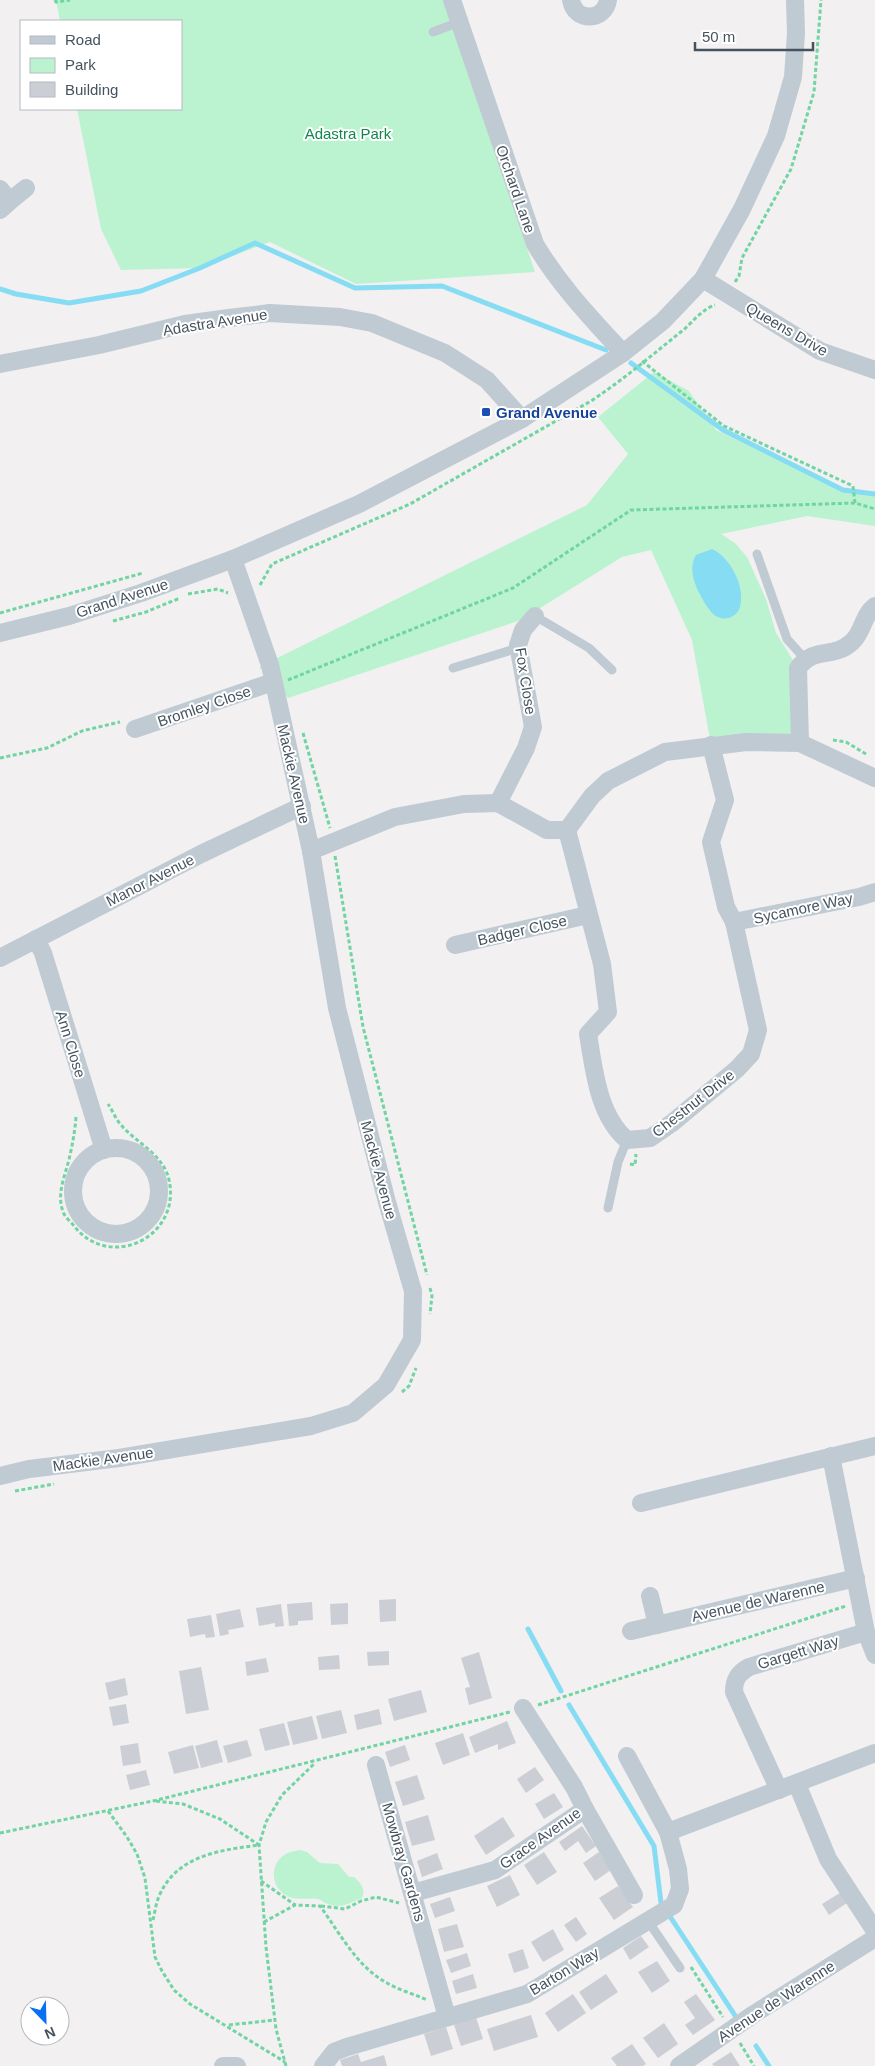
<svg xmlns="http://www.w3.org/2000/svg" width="875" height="2066" font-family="Arial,sans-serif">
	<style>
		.green { fill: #bbf3d1 }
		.water { fill: #85dcf3 }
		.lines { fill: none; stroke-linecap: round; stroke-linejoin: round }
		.stream { stroke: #85dcf3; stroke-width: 5 }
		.building { fill: #cbcfd5 }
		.path { stroke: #70d4a3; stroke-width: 3; stroke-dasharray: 4 2.5; stroke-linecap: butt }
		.service { stroke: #bfcad3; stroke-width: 9 }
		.minor { stroke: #bfcad3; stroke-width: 18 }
		.transit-dot { fill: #1a4fb4; stroke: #fff; stroke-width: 2 }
		.labels { text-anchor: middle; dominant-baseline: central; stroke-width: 4; stroke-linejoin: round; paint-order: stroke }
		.park-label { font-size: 15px; fill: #10874b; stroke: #fff }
		.street-label { font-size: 15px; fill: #46535f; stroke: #fff }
		.transit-label { font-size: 15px; font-weight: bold; fill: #164399; stroke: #fff; text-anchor: start }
	</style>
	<rect width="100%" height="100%" fill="#f2f0f0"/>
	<!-- green -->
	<g class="green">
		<polygon points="56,0 444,0 535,272 356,284 270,242 200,268 121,270 101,229 77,109 181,109 181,21 60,21"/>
		<polygon points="654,372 689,391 716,430 843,490 875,494 875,526 807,516 721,534 735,543 747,557 766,599 776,633 798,668 800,743 711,745 692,640 651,550 622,557 521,620 288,698 259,667 587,505 628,454 598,417"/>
		<path d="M 300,1850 L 307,1852 L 320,1863 L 338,1864 L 349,1877 L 354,1877 C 361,1884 366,1888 362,1898 C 350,1903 341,1909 328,1904 C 324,1903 322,1900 318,1899 C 306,1897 294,1902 284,1894 C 269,1883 271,1860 288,1853 C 292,1851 296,1851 300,1850 Z"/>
	</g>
	<!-- water -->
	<path class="water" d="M 712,549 C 730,557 746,587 740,607 C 736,619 722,622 713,614 C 707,608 702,598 698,591 C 693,579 689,567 696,555 Z"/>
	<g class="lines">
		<!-- stream -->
		<g class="stream">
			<polyline points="0,289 16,294 69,303 141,291 200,268 255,243 355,288 442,286 606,350"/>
			<polyline points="631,363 723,430 843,490 875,494"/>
			<polyline points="528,1629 561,1691"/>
			<polyline points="569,1705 654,1846 661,1903"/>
			<polyline points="671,1918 738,2020"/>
			<polyline points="756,2046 769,2066"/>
		</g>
	</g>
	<!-- building -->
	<g class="building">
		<polygon points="396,1599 396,1621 380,1622 379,1600"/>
		<polygon points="312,1602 313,1620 298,1621 298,1625 289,1626 287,1604"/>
		<polygon points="348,1603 348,1624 331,1625 330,1604"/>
		<polygon points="281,1604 284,1626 275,1627 275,1623 259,1626 256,1608"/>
		<polygon points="240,1609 244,1627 228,1630 229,1634 220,1636 216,1614"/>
		<polygon points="211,1615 215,1637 206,1638 205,1634 190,1637 187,1619"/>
		<polygon points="389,1651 389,1665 368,1666 367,1652"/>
		<polygon points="479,1652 492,1698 469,1705 465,1688 470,1687 461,1658"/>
		<polygon points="339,1655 340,1669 319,1670 318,1657"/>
		<polygon points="266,1658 269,1672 247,1676 245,1662"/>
		<polygon points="201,1667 209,1710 186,1714 179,1671"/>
		<polygon points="125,1678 128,1695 109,1700 105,1683"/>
		<polygon points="421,1690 427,1712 394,1721 388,1699"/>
		<polygon points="126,1704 129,1723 113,1726 109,1707"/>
		<polygon points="379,1709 382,1724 357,1730 354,1715"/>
		<polygon points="341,1710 347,1733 322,1739 316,1716"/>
		<polygon points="312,1716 318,1739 293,1745 287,1722"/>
		<polygon points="507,1721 516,1743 498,1750 498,1744 475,1753 469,1737"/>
		<polygon points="284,1723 290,1745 265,1751 259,1729"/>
		<polygon points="463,1733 470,1755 443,1765 435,1743"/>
		<polygon points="217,1740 223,1762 201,1768 195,1746"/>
		<polygon points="247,1740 252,1756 228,1763 223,1746"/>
		<polygon points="138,1743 141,1763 123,1766 120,1746"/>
		<polygon points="193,1745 199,1768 174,1774 168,1752"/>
		<polygon points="405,1745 410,1760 390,1767 385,1752"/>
		<polygon points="535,1767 544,1780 526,1793 517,1779"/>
		<polygon points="146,1770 150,1785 130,1790 126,1775"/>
		<polygon points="417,1775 425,1799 403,1806 395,1782"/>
		<polygon points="554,1793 563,1807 544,1819 535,1804"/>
		<polygon points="428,1815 435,1840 412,1846 405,1822"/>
		<polygon points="503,1817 515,1836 486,1855 474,1836"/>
		<polygon points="582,1826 596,1846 586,1853 578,1841 565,1851 559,1842"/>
		<polygon points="544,1852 557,1872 537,1885 524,1865"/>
		<polygon points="599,1852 611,1870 595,1881 583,1863"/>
		<polygon points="437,1853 443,1869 422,1877 417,1861"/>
		<polygon points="510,1875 520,1895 497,1907 487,1886"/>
		<polygon points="618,1886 633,1907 614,1920 599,1898"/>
		<polygon points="843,1891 850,1901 829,1915 822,1904"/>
		<polygon points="450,1897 455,1911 435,1918 430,1904"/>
		<polygon points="576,1917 587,1934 576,1942 564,1925"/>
		<polygon points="457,1924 464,1947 444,1952 438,1929"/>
		<polygon points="553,1929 564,1950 543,1962 531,1942"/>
		<polygon points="641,1936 649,1947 630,1960 623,1948"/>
		<polygon points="523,1949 529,1968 514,1973 508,1954"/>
		<polygon points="467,1953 471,1966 451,1973 446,1960"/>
		<polygon points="657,1961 670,1981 652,1993 638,1972"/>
		<polygon points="473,1974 477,1988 456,1994 452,1981"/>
		<polygon points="606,1974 618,1992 591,2010 579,1992"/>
		<polygon points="573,1994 586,2013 558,2032 545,2013"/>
		<polygon points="696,1994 715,2020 693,2035 685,2025 695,2018 684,2002"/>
		<polygon points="531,2015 538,2037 494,2051 487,2029"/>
		<polygon points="476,2017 483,2039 461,2046 454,2025"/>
		<polygon points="664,2023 678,2044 658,2058 643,2038"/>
		<polygon points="446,2027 453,2049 431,2056 424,2034"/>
		<polygon points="632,2044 646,2064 643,2066 617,2066 611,2058"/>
		<polygon points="731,2052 740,2066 714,2066 712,2064"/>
		<polygon points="358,2054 361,2062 384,2055 387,2066 342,2066 340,2060"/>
	</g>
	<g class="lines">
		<!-- path -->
		<g class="path">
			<polyline points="55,0 56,2 70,0"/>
			<polyline points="735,282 739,276 742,258 791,169 814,92 821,0"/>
			<polyline points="642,361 724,426 853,486 855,503"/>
			<path d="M 260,585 L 272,564 L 410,504 L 591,401 C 623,380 652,355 682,331 C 693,322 702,309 715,305"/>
			<polyline points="188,594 218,589 228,593"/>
			<polyline points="0,613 143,573"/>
			<polyline points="113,621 146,612 180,598"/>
			<polyline points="288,680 513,588 631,510 855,503 875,509"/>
			<polyline points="303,733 330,828"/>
			<polyline points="833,740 846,742 866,754"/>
			<polyline points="0,758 47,748 82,731 120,722"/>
			<polyline points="335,856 363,1027 427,1275"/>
			<path d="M 76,1117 C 75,1130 73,1142 70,1155 C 66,1175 55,1194 64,1214 C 66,1218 71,1222 74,1226 C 111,1273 185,1235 168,1176 C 161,1154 136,1142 122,1126 C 116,1120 113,1111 108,1104"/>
			<polyline points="630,1164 635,1165 636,1154"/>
			<polyline points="430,1288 432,1296 430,1314"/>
			<polyline points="402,1392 409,1386 416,1368"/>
			<polyline points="15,1491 54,1484"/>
			<polyline points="538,1705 846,1606"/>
			<polyline points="156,1801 183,1804 220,1819 259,1845"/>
			<polyline points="108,1811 127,1837 137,1854 145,1878 155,1957 162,1971 174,1990 190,2004 285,2062"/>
			<polyline points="0,1833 153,1801 510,1712"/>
			<polyline points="261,1881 295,1905"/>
			<polyline points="321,1906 345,1909 361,1901 376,1897 399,1903"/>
			<path d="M 153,1920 C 155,1912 156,1902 160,1894 C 178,1855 221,1850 259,1845"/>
			<path d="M 264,1922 L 295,1905 L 320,1906 C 340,1933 356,1966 387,1983 C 399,1990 414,1994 427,2000"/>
			<polyline points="691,1967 723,2017"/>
			<polyline points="229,2025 275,2020"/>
			<polyline points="740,2043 754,2066"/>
			<polyline points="286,2066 276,2029 266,1947 259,1845 266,1822 282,1795 315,1763"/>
		</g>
		<!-- service -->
		<g class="service">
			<polyline points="433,32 459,22"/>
			<polyline points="757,554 787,639 805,659"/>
			<polyline points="535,616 589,648 612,670"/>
			<polyline points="453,668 518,648"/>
			<polyline points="608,1208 618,1162 627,1140"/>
			<polyline points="648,1921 680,1968"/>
		</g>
		<!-- minor -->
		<g class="minor">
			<path d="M 452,0 L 535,244 C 560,286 591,318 623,353"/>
			<path d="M 571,0 C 575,23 605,21 608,0"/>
			<polyline points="0,189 10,201 0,210"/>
			<polyline points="10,201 26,188"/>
			<polyline points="703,279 820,351 875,370"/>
			<polyline points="0,364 99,345 185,324 229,318 270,313 340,317 372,323 445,353 487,380 522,419"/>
			<polyline points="0,633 69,616 141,593 233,559 359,504 522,419 623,353 663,321 703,279 742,209 776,136 793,77 796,33 795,0"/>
			<polyline points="135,729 273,682"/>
			<path d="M 800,743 L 798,668 C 816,645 832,660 852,642 C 863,632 863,615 875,606"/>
			<polyline points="711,745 725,800 711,842 726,907 734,922 859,897 875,892"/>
			<polyline points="498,803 526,748 533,727 518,645 523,630 535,616"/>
			<path d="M 567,830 L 602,964 L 608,1012 L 588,1034 C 594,1070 598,1115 627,1140 L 650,1138 L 672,1123 L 737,1069 L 751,1054 L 758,1030 L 734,922"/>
			<polyline points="311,851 395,817 464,804 498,803 547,830 567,830 592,796 608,781 665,752 746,742 800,743 875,778"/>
			<polyline points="36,939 43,953 104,1150"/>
			<polyline points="455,945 588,915"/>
			<polyline points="0,958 201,854 302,806"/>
			<circle cx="116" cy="1191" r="43"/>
			<polyline points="831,1456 866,1632 875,1655"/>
			<polyline points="0,1476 29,1469 119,1458 311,1426 353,1413 386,1385 412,1340 413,1291 387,1202 337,1008 311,851 270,665 233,559"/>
			<polyline points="641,1503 875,1446"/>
			<polyline points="650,1596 657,1625"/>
			<polyline points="631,1631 856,1578"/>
			<polyline points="627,1756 668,1832"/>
			<polyline points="376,1765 447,2017"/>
			<polyline points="797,1784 828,1859 875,1931"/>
			<path d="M 779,1790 L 734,1692 C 734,1680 738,1673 749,1667 L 866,1632"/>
			<polyline points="585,1809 634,1895"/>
			<polyline points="413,1893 495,1870 585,1809 574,1787 523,1708"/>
			<polyline points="223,2066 237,2066"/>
			<polyline points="323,2066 334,2052 347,2047 527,1994 674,1905 680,1889 678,1869 668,1832 875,1753"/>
			<polyline points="679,2066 754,2014 875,1938"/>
		</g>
	</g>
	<!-- markers -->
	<rect class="transit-dot" x="481" y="407" width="10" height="10" rx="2.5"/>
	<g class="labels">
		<!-- park labels -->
		<g class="park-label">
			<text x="348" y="133">Adastra Park</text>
		</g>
		<!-- street labels -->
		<g class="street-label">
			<text transform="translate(516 189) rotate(71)">Orchard Lane</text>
			<text transform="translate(215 322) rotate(-9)">Adastra Avenue</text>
			<text transform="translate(787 329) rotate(30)">Queens Drive</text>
			<text transform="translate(122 598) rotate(-18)">Grand Avenue</text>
			<text transform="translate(526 681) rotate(81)">Fox Close</text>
			<text transform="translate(204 706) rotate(-19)">Bromley Close</text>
			<text transform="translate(294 774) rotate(77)">Mackie Avenue</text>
			<text transform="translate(150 880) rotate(-27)">Manor Avenue</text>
			<text transform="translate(803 908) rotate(-12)">Sycamore Way</text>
			<text transform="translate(522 930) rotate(-13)">Badger Close</text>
			<text transform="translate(71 1044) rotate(73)">Ann Close</text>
			<text transform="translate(693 1103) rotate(-38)">Chestnut Drive</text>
			<text transform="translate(379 1170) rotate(75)">Mackie Avenue</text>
			<text transform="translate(103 1459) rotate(-8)">Mackie Avenue</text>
			<text transform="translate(758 1601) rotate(-13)">Avenue de Warenne</text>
			<text transform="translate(798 1652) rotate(-17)">Gargett Way</text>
			<text transform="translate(540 1838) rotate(-35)">Grace Avenue</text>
			<text transform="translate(404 1862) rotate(74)">Mowbray Gardens</text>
			<text transform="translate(564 1971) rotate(-31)">Barton Way</text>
			<text transform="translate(776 2001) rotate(-33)">Avenue de Warenne</text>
		</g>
		<!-- transit labels -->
		<g class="transit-label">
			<text x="496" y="412">Grand Avenue</text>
		</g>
	</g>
	<!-- legend -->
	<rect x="20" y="20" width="162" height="90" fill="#ffffff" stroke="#b5babf"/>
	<rect x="30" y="36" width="25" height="8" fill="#bfcad3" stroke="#b5babf"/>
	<text x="65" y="45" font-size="15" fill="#46535f">Road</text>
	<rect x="30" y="58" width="25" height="15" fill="#bbf3d1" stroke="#b5babf"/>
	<text x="65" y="70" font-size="15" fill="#46535f">Park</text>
	<rect x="30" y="82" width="25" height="15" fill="#cbcfd5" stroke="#b5babf"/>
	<text x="65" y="95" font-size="15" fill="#46535f">Building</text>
	<!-- north arrow -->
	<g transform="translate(45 2021) rotate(157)"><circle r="24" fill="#ffffff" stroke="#b5babf"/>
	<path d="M0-4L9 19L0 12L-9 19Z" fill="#0a70f2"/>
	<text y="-8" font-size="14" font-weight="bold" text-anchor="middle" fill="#46535f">N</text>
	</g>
	<!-- scale -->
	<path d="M695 42v8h118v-8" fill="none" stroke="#46535f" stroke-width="2.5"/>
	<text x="702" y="42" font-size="15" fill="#46535f" stroke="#ffffff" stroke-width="4" paint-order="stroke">50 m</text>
</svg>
